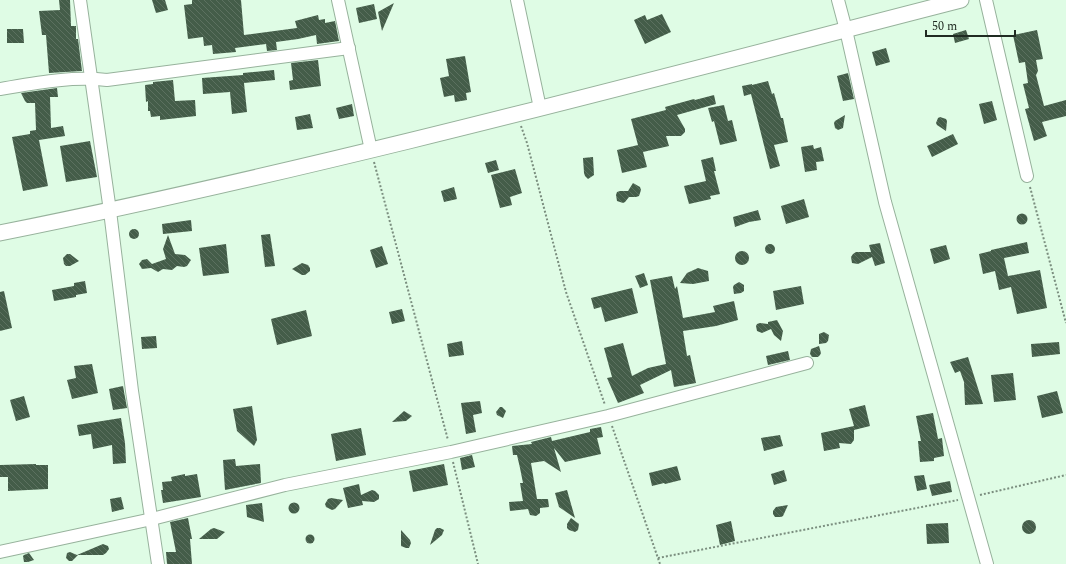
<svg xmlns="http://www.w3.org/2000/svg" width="1066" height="564" font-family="Spectral,serif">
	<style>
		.building { fill: url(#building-back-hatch) }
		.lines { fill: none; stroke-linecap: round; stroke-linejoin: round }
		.minor-casing { stroke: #97b29c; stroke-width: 14 }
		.major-casing { stroke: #97b29c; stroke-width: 17 }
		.path { stroke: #7b8e7f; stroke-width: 2; stroke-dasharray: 2 2; stroke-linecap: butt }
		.minor { stroke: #fff; stroke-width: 12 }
		.major { stroke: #fff; stroke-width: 15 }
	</style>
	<defs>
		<pattern id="building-back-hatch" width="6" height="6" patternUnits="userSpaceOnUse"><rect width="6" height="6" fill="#445d49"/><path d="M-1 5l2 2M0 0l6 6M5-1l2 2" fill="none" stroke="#5c7160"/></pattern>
	</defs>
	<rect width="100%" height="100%" fill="#dffce5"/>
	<!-- building -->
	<g class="building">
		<polygon points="59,0 70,0 71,26 76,26 76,39 78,39 82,71 49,73 46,35 42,35 39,11 60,10"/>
		<polygon points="152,0 165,0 168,10 156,13"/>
		<polygon points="192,0 241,0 244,35 297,28 295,21 318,15 319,20 325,19 325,23 335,21 339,41 317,44 316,35 298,39 276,42 277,50 267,51 266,44 235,48 236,52 213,54 212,45 204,46 203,37 188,39 184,5 192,4"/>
		<polygon points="394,3 382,31 378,12"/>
		<polygon points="374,4 377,19 359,23 356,8"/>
		<polygon points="662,14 671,32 645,44 634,20 645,15 647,20"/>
		<polygon points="7,29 23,29 24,43 7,43"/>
		<polygon points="966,30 969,39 955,43 953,34"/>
		<polygon points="1037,30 1043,59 1036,60 1038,71 1036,75 1044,106 1066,100 1066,116 1042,122 1047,136 1034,141 1025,109 1029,108 1023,84 1028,83 1025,62 1019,63 1013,35"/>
		<polygon points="886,48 890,62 876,66 872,52"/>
		<polygon points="465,56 471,92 466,93 467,100 455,102 454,95 444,97 440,78 449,76 446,59"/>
		<polygon points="318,60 321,86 290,90 289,81 293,80 291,63"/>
		<polygon points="274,70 275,80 244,83 247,112 232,114 230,92 203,94 202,78 243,75 243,73"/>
		<polygon points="848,73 854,99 843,101 837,76"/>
		<polygon points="173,80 175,101 195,100 196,116 160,120 160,116 151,117 150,111 148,111 148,101 146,102 145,85 153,84 153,82"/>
		<polygon points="768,81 772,94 774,93 781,118 783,118 788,142 774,145 780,166 770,169 751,94 744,96 742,86 752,84 752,85"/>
		<polygon points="57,88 58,97 50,97 51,128 63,126 65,136 39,140 48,186 23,191 12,137 30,134 30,131 36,130 35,103 27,103 25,101 21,93"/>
		<polygon points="714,95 716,104 677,115 685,129 685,132 681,136 666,136 669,146 643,152 647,167 622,173 617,150 638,145 631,119 666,110 665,107 694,99 695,100"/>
		<polygon points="992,101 997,120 984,124 979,104"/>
		<polygon points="352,104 354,116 339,119 336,108"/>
		<polygon points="724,105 728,121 732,120 737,141 720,145 714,121 712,122 708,108"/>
		<polygon points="310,114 313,128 297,130 295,117"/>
		<polygon points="845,115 843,128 838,130 835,128 834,123 835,121"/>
		<polygon points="940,117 946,119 947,121 946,131 937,125 936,123 938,118"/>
		<polygon points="953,134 958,144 932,157 927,146"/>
		<polygon points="90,141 97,177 66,182 60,146"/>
		<polygon points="813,145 814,149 821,147 824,161 816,162 817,170 805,172 801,147"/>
		<polygon points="593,157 594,175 588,179 585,176 584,173 583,158"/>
		<polygon points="713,157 716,171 714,171 720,194 710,196 711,199 689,204 684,186 706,181 701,160"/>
		<polygon points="496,160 499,170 488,173 485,163"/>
		<polygon points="515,169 522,193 510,197 512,205 500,208 491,175"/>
		<polygon points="633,183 640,187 641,190 639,196 636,197 629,197 625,202 623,203 617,201 616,195 617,192 620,191 628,191"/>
		<polygon points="454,187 457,199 444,202 441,191"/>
		<polygon points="804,199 809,217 786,224 781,206"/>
		<polygon points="758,210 761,220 749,222 735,227 733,217"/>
		<circle cx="1022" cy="219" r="5.5"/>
		<polygon points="191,220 192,231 163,234 162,224"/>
		<circle cx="134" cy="234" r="5"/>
		<polygon points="270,234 275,266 265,267 261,235"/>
		<polygon points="168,235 175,254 185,255 191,260 187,266 184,267 177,266 172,270 163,269 158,272 151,268 142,269 139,264 142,260 147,259 152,264 166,259 163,249"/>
		<polygon points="1027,242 1029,253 1004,258 1008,276 1040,270 1047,308 1017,314 1011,287 999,290 995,271 983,274 979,254 991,251 991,250"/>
		<polygon points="880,243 885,263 875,266 872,257 858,264 852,263 851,257 853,254 856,252 871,252 869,245"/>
		<circle cx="770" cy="249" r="5"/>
		<polygon points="226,244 229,273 203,276 199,248"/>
		<polygon points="946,245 950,259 934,264 930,249"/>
		<polygon points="382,246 388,264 376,268 370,250"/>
		<circle cx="742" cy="258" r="7"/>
		<polygon points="67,254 70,254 79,261 70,266 66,266 64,264 63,258"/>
		<polygon points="302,263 308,265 310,268 310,271 305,275 302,275 292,269"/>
		<polygon points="698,268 708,271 709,281 693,284 680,283 687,273"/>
		<polygon points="644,273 648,285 640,288 635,276"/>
		<polygon points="672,276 675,289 677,286 683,318 715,312 713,306 734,301 738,320 716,326 683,331 687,356 690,355 696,383 674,387 671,370 640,385 644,393 618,403 607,378 612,377 604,348 623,343 632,376 648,368 666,364 650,280"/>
		<polygon points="85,281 87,293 76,295 76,297 54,301 52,290 74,286 74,283"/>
		<polygon points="739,282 744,285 744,291 741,293 734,294 733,287 734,285"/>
		<polygon points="801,286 804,304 776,310 773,291"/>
		<polygon points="632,288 638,313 605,322 601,307 594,309 591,298"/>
		<polygon points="4,291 12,328 0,331 0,292"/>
		<polygon points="402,309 405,321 392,324 389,312"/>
		<polygon points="306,310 312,336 277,345 271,319"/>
		<polygon points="777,320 783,331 781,341 774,335 771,329 762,333 757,331 756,326 757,324 760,323 768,324 768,322"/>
		<polygon points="824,332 829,335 828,341 826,343 819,344 819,334"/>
		<polygon points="156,336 157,348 142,349 141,337"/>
		<polygon points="462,341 464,355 449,357 447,344"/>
		<polygon points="1059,342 1060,354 1032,357 1031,344"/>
		<polygon points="819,346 821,353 820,355 818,357 812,357 810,354 811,349"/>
		<polygon points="788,351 790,360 768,365 766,356"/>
		<polygon points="968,357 983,404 965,405 964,382 960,371 955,373 950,362"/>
		<polygon points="92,364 98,393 72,399 67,380 76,378 74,366"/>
		<polygon points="1013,373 1016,400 994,402 991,375"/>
		<polygon points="123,386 127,408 113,410 109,389"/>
		<polygon points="1057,391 1063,413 1042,418 1037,396"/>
		<polygon points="24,396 30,417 16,421 10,400"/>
		<polygon points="480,401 482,413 473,415 476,432 466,434 461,403"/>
		<polygon points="865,405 870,426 854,430 854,440 851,444 839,443 840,448 824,451 821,433 854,426 849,409"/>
		<polygon points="252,406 257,440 254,446 237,431 233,409"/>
		<polygon points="500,407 502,407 506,411 503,418 497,415 496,412"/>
		<polygon points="404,411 412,416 406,421 392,422"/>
		<polygon points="933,413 938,439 942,438 944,456 934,458 934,461 920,462 918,441 921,441 916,416"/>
		<polygon points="121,418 125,443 126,463 113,464 112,445 93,449 91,434 79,436 77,425"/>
		<polygon points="601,427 603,437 597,438 601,454 565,462 554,448 561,472 544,461 531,463 537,499 548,499 549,507 540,508 540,513 536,516 530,515 528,509 510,511 509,502 523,501 520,483 523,483 520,468 517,455 513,455 512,446 532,444 531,442 551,437 552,441 590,432 590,429"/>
		<polygon points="361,428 366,455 336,461 331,434"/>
		<polygon points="780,435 783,446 764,451 761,438"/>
		<polygon points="472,455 475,467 462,470 460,458"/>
		<polygon points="235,459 236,466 260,464 261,483 225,490 223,460"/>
		<polygon points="36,464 36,465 48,465 48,489 8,491 8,477 0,477 0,465"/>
		<polygon points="444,464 448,485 413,492 409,471"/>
		<polygon points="677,466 681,480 665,484 664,483 652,486 649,473"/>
		<polygon points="784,470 787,481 774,485 771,474"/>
		<polygon points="185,474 185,476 197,474 201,497 163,503 161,490 163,490 162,482 172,481 171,477"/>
		<polygon points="924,475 927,489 917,491 914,476"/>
		<polygon points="950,481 952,492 932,496 929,485"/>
		<polygon points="359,484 361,495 372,490 375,491 379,495 379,499 374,502 362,501 363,505 348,508 343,488"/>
		<polygon points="567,490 575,518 559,507 555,493"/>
		<polygon points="121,497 124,509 112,512 110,499"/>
		<polygon points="331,498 343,500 335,509 332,510 326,507 325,504 328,499"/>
		<circle cx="294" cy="508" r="5.5"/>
		<polygon points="262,503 264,522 247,517 246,505"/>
		<polygon points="788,505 783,516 781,517 775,517 773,514 773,511 776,507"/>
		<polygon points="188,518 192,539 190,539 192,564 167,564 166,552 176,552 170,522"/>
		<polygon points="571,518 579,524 578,530 575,532 569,530 567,528 567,524"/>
		<circle cx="1029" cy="527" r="7"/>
		<polygon points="731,521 735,541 720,545 716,525"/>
		<polygon points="948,523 949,543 927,544 926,524"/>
		<polygon points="214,528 225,532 217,539 199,539 211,529"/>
		<polygon points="437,528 440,528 444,530 442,535 430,545 435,530"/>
		<polygon points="401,530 410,540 411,543 409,548 406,548 401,546"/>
		<circle cx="310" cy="539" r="4.5"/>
		<polygon points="103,544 108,546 109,549 106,553 103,555 78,555 72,561 69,561 66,558 67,553 70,552 77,555"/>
		<polygon points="29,553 34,560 28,562 24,562 23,556 24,555"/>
	</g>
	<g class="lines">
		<defs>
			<g id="minor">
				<polyline points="80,0 110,211 132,391 158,564"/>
				<polyline points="338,0 371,150"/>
				<polyline points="517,0 540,108"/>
				<polyline points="838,0 846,30 885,202 987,564"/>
				<polyline points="986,0 1027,176"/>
				<path d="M 0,89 C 36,83 71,76 107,80 L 349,48"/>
				<polyline points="0,552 152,519 285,485 451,452 608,416 807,363"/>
			</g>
			<path id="major" d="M 0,233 C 323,168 642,82 961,0"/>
		</defs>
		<!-- minor casing -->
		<use href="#minor" class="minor-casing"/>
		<!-- major casing -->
		<use href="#major" class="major-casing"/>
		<!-- path -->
		<g class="path">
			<polyline points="521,126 527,143 566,292 605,405"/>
			<polyline points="374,162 448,440"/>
			<polyline points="1030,187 1066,323"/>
			<polyline points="612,426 660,564"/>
			<polyline points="453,462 478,564"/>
			<polyline points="980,495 1066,475"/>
			<polyline points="658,558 958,500"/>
		</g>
		<!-- minor -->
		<use href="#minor" class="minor"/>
		<!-- major -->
		<use href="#major" class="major"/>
	</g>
	<!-- scale -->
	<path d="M926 30v6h89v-6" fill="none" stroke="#202b22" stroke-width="2"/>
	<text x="932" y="30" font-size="12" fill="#202b22" stroke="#dffce5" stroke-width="3" paint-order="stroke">50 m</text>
</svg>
